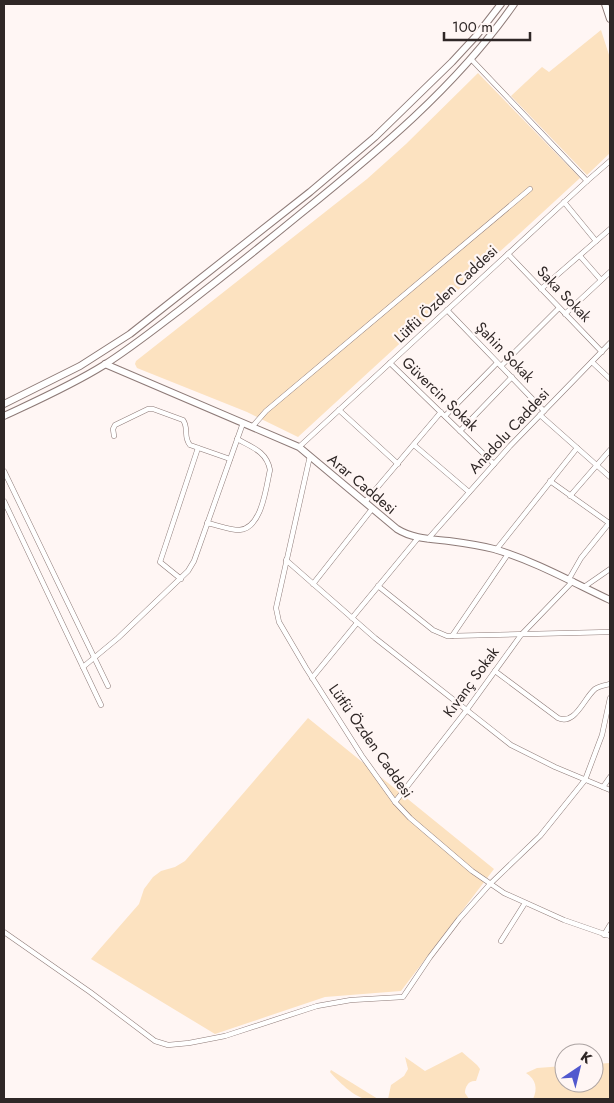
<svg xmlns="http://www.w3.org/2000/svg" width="614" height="1103" font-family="Jost,sans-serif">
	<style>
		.green { fill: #fce2c0 }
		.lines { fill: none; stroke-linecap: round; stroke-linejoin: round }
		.street-casing { stroke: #8e7b78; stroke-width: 5.5 }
		.secondary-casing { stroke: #8e7b78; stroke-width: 8 }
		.street { stroke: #fff; stroke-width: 4.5 }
		.secondary { stroke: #fff; stroke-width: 6 }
		.labels { text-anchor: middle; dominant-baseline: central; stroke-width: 4.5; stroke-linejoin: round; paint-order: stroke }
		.street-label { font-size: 15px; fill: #2f2726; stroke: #fff6f4 }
	</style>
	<rect width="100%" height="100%" fill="#fff6f4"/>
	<!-- green -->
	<g class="green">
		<polygon points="601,30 610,58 610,153 587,175 511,96 542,67 549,72"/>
		<polygon points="478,73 580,178 298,437 247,412 137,368 135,364 136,361 367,179 406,144"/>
		<polygon points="308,718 494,869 401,991 325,997 215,1034 91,959 139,904 144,889 153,877 161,871 175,867 185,861"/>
		<path d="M 462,1052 L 477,1065 L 480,1069 L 476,1081 C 469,1080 465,1086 465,1093 L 469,1099 L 388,1099 L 391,1085 L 404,1076 L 408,1069 L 405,1057 L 425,1071 Z"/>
		<path d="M 610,1063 L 610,1099 L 533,1099 C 538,1089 536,1079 526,1073 L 537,1068 L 564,1066 L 564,1083 L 594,1083 L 594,1064 Z"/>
		<path d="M 331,1070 L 378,1099 C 374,1099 370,1100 366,1099 C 354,1097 338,1081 330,1072 Z"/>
	</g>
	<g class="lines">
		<defs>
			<g id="street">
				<polyline points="471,59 587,181"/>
				<polyline points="564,202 596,241"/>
				<polyline points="508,254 602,352"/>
				<polyline points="580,256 601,280"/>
				<polyline points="541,289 610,229"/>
				<polyline points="447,310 544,411"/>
				<polyline points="565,314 610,272"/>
				<polyline points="592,362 610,379"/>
				<polyline points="390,363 494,464"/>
				<polyline points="501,366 559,308"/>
				<polyline points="339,410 398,464"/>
				<polyline points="540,415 610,477"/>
				<polyline points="445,416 497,363"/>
				<polyline points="252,427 266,411 530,189"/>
				<polyline points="460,431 512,377"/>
				<path d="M 114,436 L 113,429 L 115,425 L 148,409 L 153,409 L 183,420 C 189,428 183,437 190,445 L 230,459"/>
				<polyline points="414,445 469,492"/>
				<polyline points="299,447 587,181 610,161"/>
				<polyline points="310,456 276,608 279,622 306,668 362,756 395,802 410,818 472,871 504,893 564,920 610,936"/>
				<polyline points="4,471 108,686"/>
				<polyline points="550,481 609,523"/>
				<polyline points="570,496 610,450"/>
				<polyline points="4,501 101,705"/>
				<polyline points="365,502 441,412"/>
				<path d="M 207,523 C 217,525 229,530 239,530 C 262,529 266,487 270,470 C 267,452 252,447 237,439"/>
				<polyline points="428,539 510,446 610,343"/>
				<polyline points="496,550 577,448"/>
				<polyline points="286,560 375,638 511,745 555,767 610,790"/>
				<polyline points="181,579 160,562 198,448"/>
				<polyline points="569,579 581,558 610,522"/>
				<polyline points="313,584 372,509"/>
				<polyline points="378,586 433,630 447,636 610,632"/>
				<polyline points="584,587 610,569"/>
				<polyline points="352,618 418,538"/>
				<polyline points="452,636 508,554"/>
				<polyline points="83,667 118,638 188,571 194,561 243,423"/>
				<path d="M 495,671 L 558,718 C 575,726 584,698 595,689 C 599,686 606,685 610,684"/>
				<polyline points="312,678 357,623"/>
				<polyline points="603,787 610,777"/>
				<polyline points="395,802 466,711 521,635 573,581"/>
				<polyline points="4,932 90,992 155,1041 168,1045 189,1043 225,1036 317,1006 351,1000 403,997 430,957 459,919 490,884 540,836 585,780 602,735 610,698"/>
				<polyline points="604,935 610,925"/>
				<polyline points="501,941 525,903"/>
			</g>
			<g id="secondary">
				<polyline points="605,4 610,19"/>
				<path d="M 105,364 L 299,447 L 397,529 C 413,539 431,539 449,541 C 464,543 479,545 494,549 C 535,561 572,582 610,600"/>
				<polyline points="4,404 80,366 130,334 310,192 375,137 452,62 477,35 501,4"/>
				<path d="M 4,416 C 38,400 72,385 104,365 C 131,348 156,328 181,309 C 221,278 260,247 299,215 C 377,152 456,87 514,4"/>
			</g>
		</defs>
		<!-- street casing -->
		<use href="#street" class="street-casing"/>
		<!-- secondary casing -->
		<use href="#secondary" class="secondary-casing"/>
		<!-- street -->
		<use href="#street" class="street"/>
		<!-- secondary -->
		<use href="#secondary" class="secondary"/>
	</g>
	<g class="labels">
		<!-- street labels -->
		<g class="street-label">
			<text transform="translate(446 294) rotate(-43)">Lütfü Özden Caddesi</text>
			<text transform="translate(564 294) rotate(46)">Saka Sokak</text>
			<text transform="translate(505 352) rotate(46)">Şahin Sokak</text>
			<text transform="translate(440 394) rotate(44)">Güvercin Sokak</text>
			<text transform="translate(509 431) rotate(-47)">Anadolu Caddesi</text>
			<text transform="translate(362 484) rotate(40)">Arar Caddesi</text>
			<text transform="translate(471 682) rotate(-54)">Kıvanç Sokak</text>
			<text transform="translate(371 741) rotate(55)">Lütfü Özden Caddesi</text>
		</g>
	</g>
	<!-- border -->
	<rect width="614" height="1103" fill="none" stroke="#2f2726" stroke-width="10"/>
	<!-- north arrow -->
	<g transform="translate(579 1068) rotate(35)"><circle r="24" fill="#fff6f4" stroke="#aca3a2"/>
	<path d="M0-4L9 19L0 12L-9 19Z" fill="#5158ce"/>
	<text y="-8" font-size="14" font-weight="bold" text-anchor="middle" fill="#2f2726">K</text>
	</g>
	<!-- scale -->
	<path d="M444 32v8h86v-8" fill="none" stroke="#2f2726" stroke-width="2.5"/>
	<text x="452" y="32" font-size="15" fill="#2f2726" stroke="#fff6f4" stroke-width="4" paint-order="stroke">100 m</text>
</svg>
